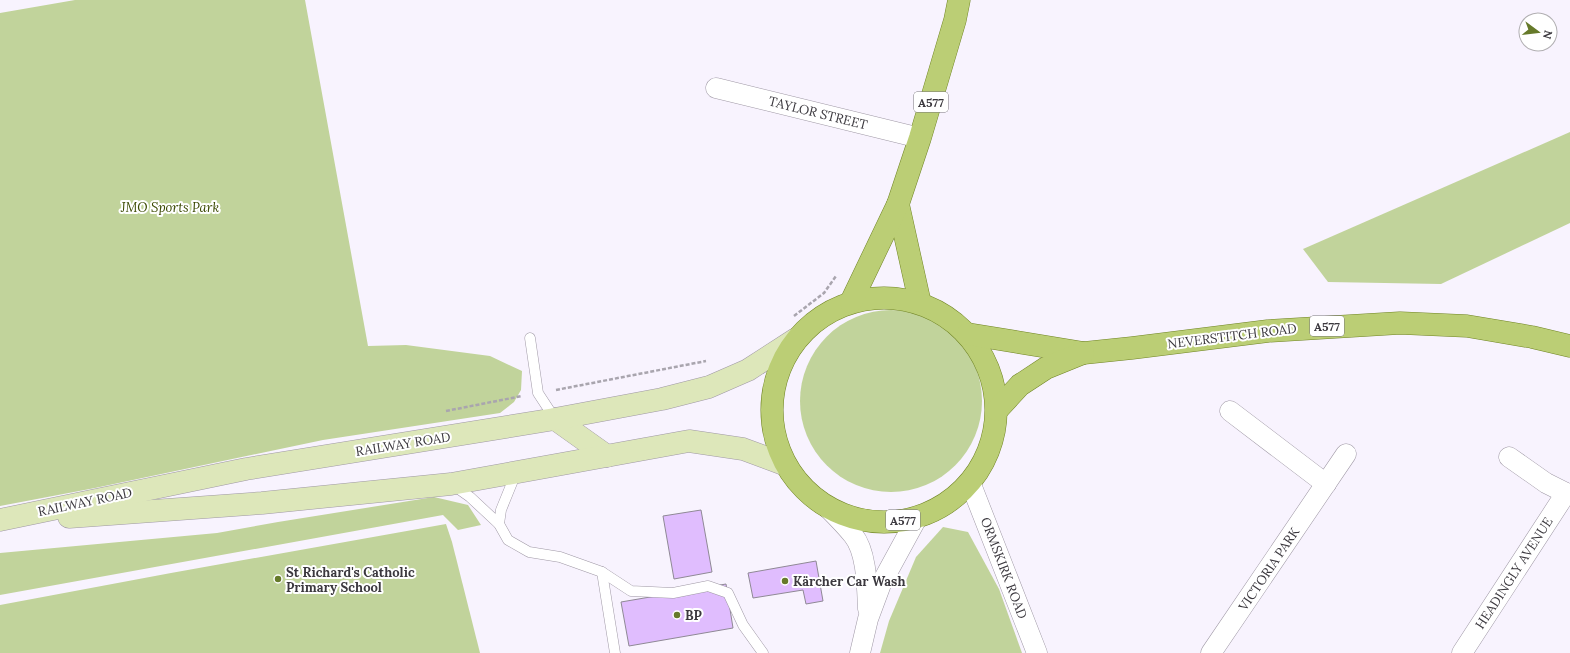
<svg xmlns="http://www.w3.org/2000/svg" width="1570" height="653" font-family="Lora,serif">
	<style>
		.green { fill: #c1d39b }
		.building { fill: #e0bdfe; stroke: #8f8995 }
		.lines { fill: none; stroke-linecap: round; stroke-linejoin: round }
		.lane-casing { stroke: #9f98a5; stroke-width: 11 }
		.street-casing { stroke: #9f98a5; stroke-width: 21 }
		.secondary-casing { stroke: #9f98a5; stroke-width: 23 }
		.primary-casing { stroke: #718526; stroke-width: 23 }
		.path { stroke: #a9a5ae; stroke-width: 2.5; stroke-dasharray: 4 2; stroke-linecap: butt }
		.lane { stroke: #fff; stroke-width: 10 }
		.street { stroke: #fff; stroke-width: 20 }
		.secondary { stroke: #dde7ba; stroke-width: 22 }
		.primary { stroke: #bbce75; stroke-width: 22 }
		.poi-dot { fill: #667a2a; stroke: #fff; stroke-width: 1.5 }
		.labels { text-anchor: middle; dominant-baseline: central; stroke-width: 4; stroke-linejoin: round; paint-order: stroke }
		.shield { fill: #fff; stroke: #767478; stroke-width: 1 }
		.shield-label { font-size: 12px; font-weight: bold; fill: #3b383e }
		.street-label { font-size: 13px; fill: #3b383e; stroke: #fff }
		.park-label { font-size: 13px; font-style: italic; fill: #3a4901; stroke: #fff }
		.poi-label { font-size: 13px; font-weight: bold; fill: #3b383e; stroke: #fff; text-anchor: start }
	</style>
	<rect width="100%" height="100%" fill="#f8f3fe"/>
	<!-- green -->
	<g class="green">
		<polygon points="75,0 305,0 368,346 406,345 490,356 522,371 521,390 514,402 500,413 323,440 95,488 0,506 0,13"/>
		<polygon points="1570,132 1570,223 1441,284 1328,282 1303,249"/>
		<circle cx="891" cy="401" r="91"/>
		<polygon points="434,497 468,505 481,525 458,530 443,515 0,595 0,553 217,533 278,522"/>
		<polygon points="446,524 452,542 480,653 0,653 0,605 171,573"/>
		<polygon points="943,527 968,532 999,589 1022,653 880,653 889,621 916,557"/>
	</g>
	<!-- building -->
	<g class="building">
		<polygon points="701,510 712,572 674,579 663,516"/>
		<polygon points="816,561 823,601 806,604 803,590 753,598 748,573"/>
		<polygon points="726,584 733,628 629,646 621,602"/>
	</g>
	<g class="lines">
		<defs>
			<g id="lane">
				<polyline points="530,338 538,393 555,419"/>
				<polyline points="453,485 470,497 499,524 508,540 529,552 560,557 602,572 631,591 673,593 708,586 728,593 743,625 763,653"/>
				<polyline points="499,524 501,510 516,473"/>
				<polyline points="602,572 615,653"/>
			</g>
			<g id="street">
				<polyline points="716,88 920,138"/>
				<polyline points="1230,411 1326,484"/>
				<polyline points="1509,457 1546,483 1570,495"/>
				<polyline points="970,482 1037,653"/>
				<path d="M 828,508 C 836,516 845,525 853,535 C 867,552 867,587 868,609"/>
				<polyline points="860,653 868,619 881,584 917,518"/>
				<polyline points="1211,653 1346,454"/>
				<polyline points="1462,653 1566,493"/>
			</g>
			<g id="secondary">
				<polyline points="555,419 607,456"/>
				<polyline points="69,517 262,503 451,484 689,441 743,449 786,465"/>
				<polyline points="0,520 246,469 555,419 662,399 709,387 748,370 796,339"/>
			</g>
			<g id="primary">
				<polyline points="898,204 920,303"/>
				<circle cx="884" cy="410" r="112"/>
				<polyline points="851,302 898,204 920,138 955,20 959,0"/>
				<polyline points="968,334 1084,353 1132,348 1268,331 1400,323 1467,326 1532,337 1570,346"/>
				<polyline points="997,410 1020,385 1046,368 1083,353"/>
			</g>
		</defs>
		<!-- lane casing -->
		<use href="#lane" class="lane-casing"/>
		<!-- street casing -->
		<use href="#street" class="street-casing"/>
		<!-- secondary casing -->
		<use href="#secondary" class="secondary-casing"/>
		<!-- primary casing -->
		<use href="#primary" class="primary-casing"/>
		<!-- path -->
		<g class="path">
			<polyline points="794,316 824,293 836,276"/>
			<polyline points="556,390 706,361"/>
			<polyline points="446,411 522,396"/>
		</g>
		<!-- lane -->
		<use href="#lane" class="lane"/>
		<!-- street -->
		<use href="#street" class="street"/>
		<!-- secondary -->
		<use href="#secondary" class="secondary"/>
		<!-- primary -->
		<use href="#primary" class="primary"/>
	</g>
	<!-- markers -->
	<g class="poi-dot">
		<circle cx="278" cy="579" r="4"/>
		<circle cx="785" cy="581" r="4"/>
		<circle cx="677" cy="615" r="4"/>
	</g>
	<g class="labels">
		<!-- shield labels -->
		<g class="shield">
			<rect x="914" y="92" width="34" height="20" rx="3"/>
			<rect x="1310" y="316" width="34" height="20" rx="3"/>
			<rect x="886" y="510" width="34" height="20" rx="3"/>
		</g>
		<g class="shield-label">
			<text x="931" y="102">A577</text>
			<text x="1327" y="326">A577</text>
			<text x="903" y="520">A577</text>
		</g>
		<!-- street labels -->
		<g class="street-label">
			<text transform="translate(818 113) rotate(14)">TAYLOR STREET</text>
			<text transform="translate(1232 336) rotate(-7)">NEVERSTITCH ROAD</text>
			<text transform="translate(403 444) rotate(-9)">RAILWAY ROAD</text>
			<text transform="translate(85 502) rotate(-12)">RAILWAY ROAD</text>
			<text transform="translate(1004 568) rotate(69)">ORMSKIRK ROAD</text>
			<text transform="translate(1269 569) rotate(-56)">VICTORIA PARK</text>
			<text transform="translate(1514 573) rotate(-57)">HEADINGLY AVENUE</text>
		</g>
		<!-- park labels -->
		<g class="park-label">
			<text x="170" y="207">JMO Sports Park</text>
		</g>
		<!-- poi labels -->
		<g class="poi-label">
			<text x="286" y="572">St Richard's Catholic<tspan x="286" dy="15">Primary School</tspan></text>
			<text x="793" y="581">Kärcher Car Wash</text>
			<text x="685" y="615">BP</text>
		</g>
	</g>
	<!-- north arrow -->
	<g transform="translate(1538 32) rotate(105)"><circle r="19" fill="#ffffff" stroke="#b1afb2"/>
	<path d="M0-3L7 15L0 10L-7 15Z" fill="#667a2a"/>
	<text y="-6" font-size="11" font-weight="bold" text-anchor="middle" fill="#3b383e">N</text>
	</g>
</svg>
